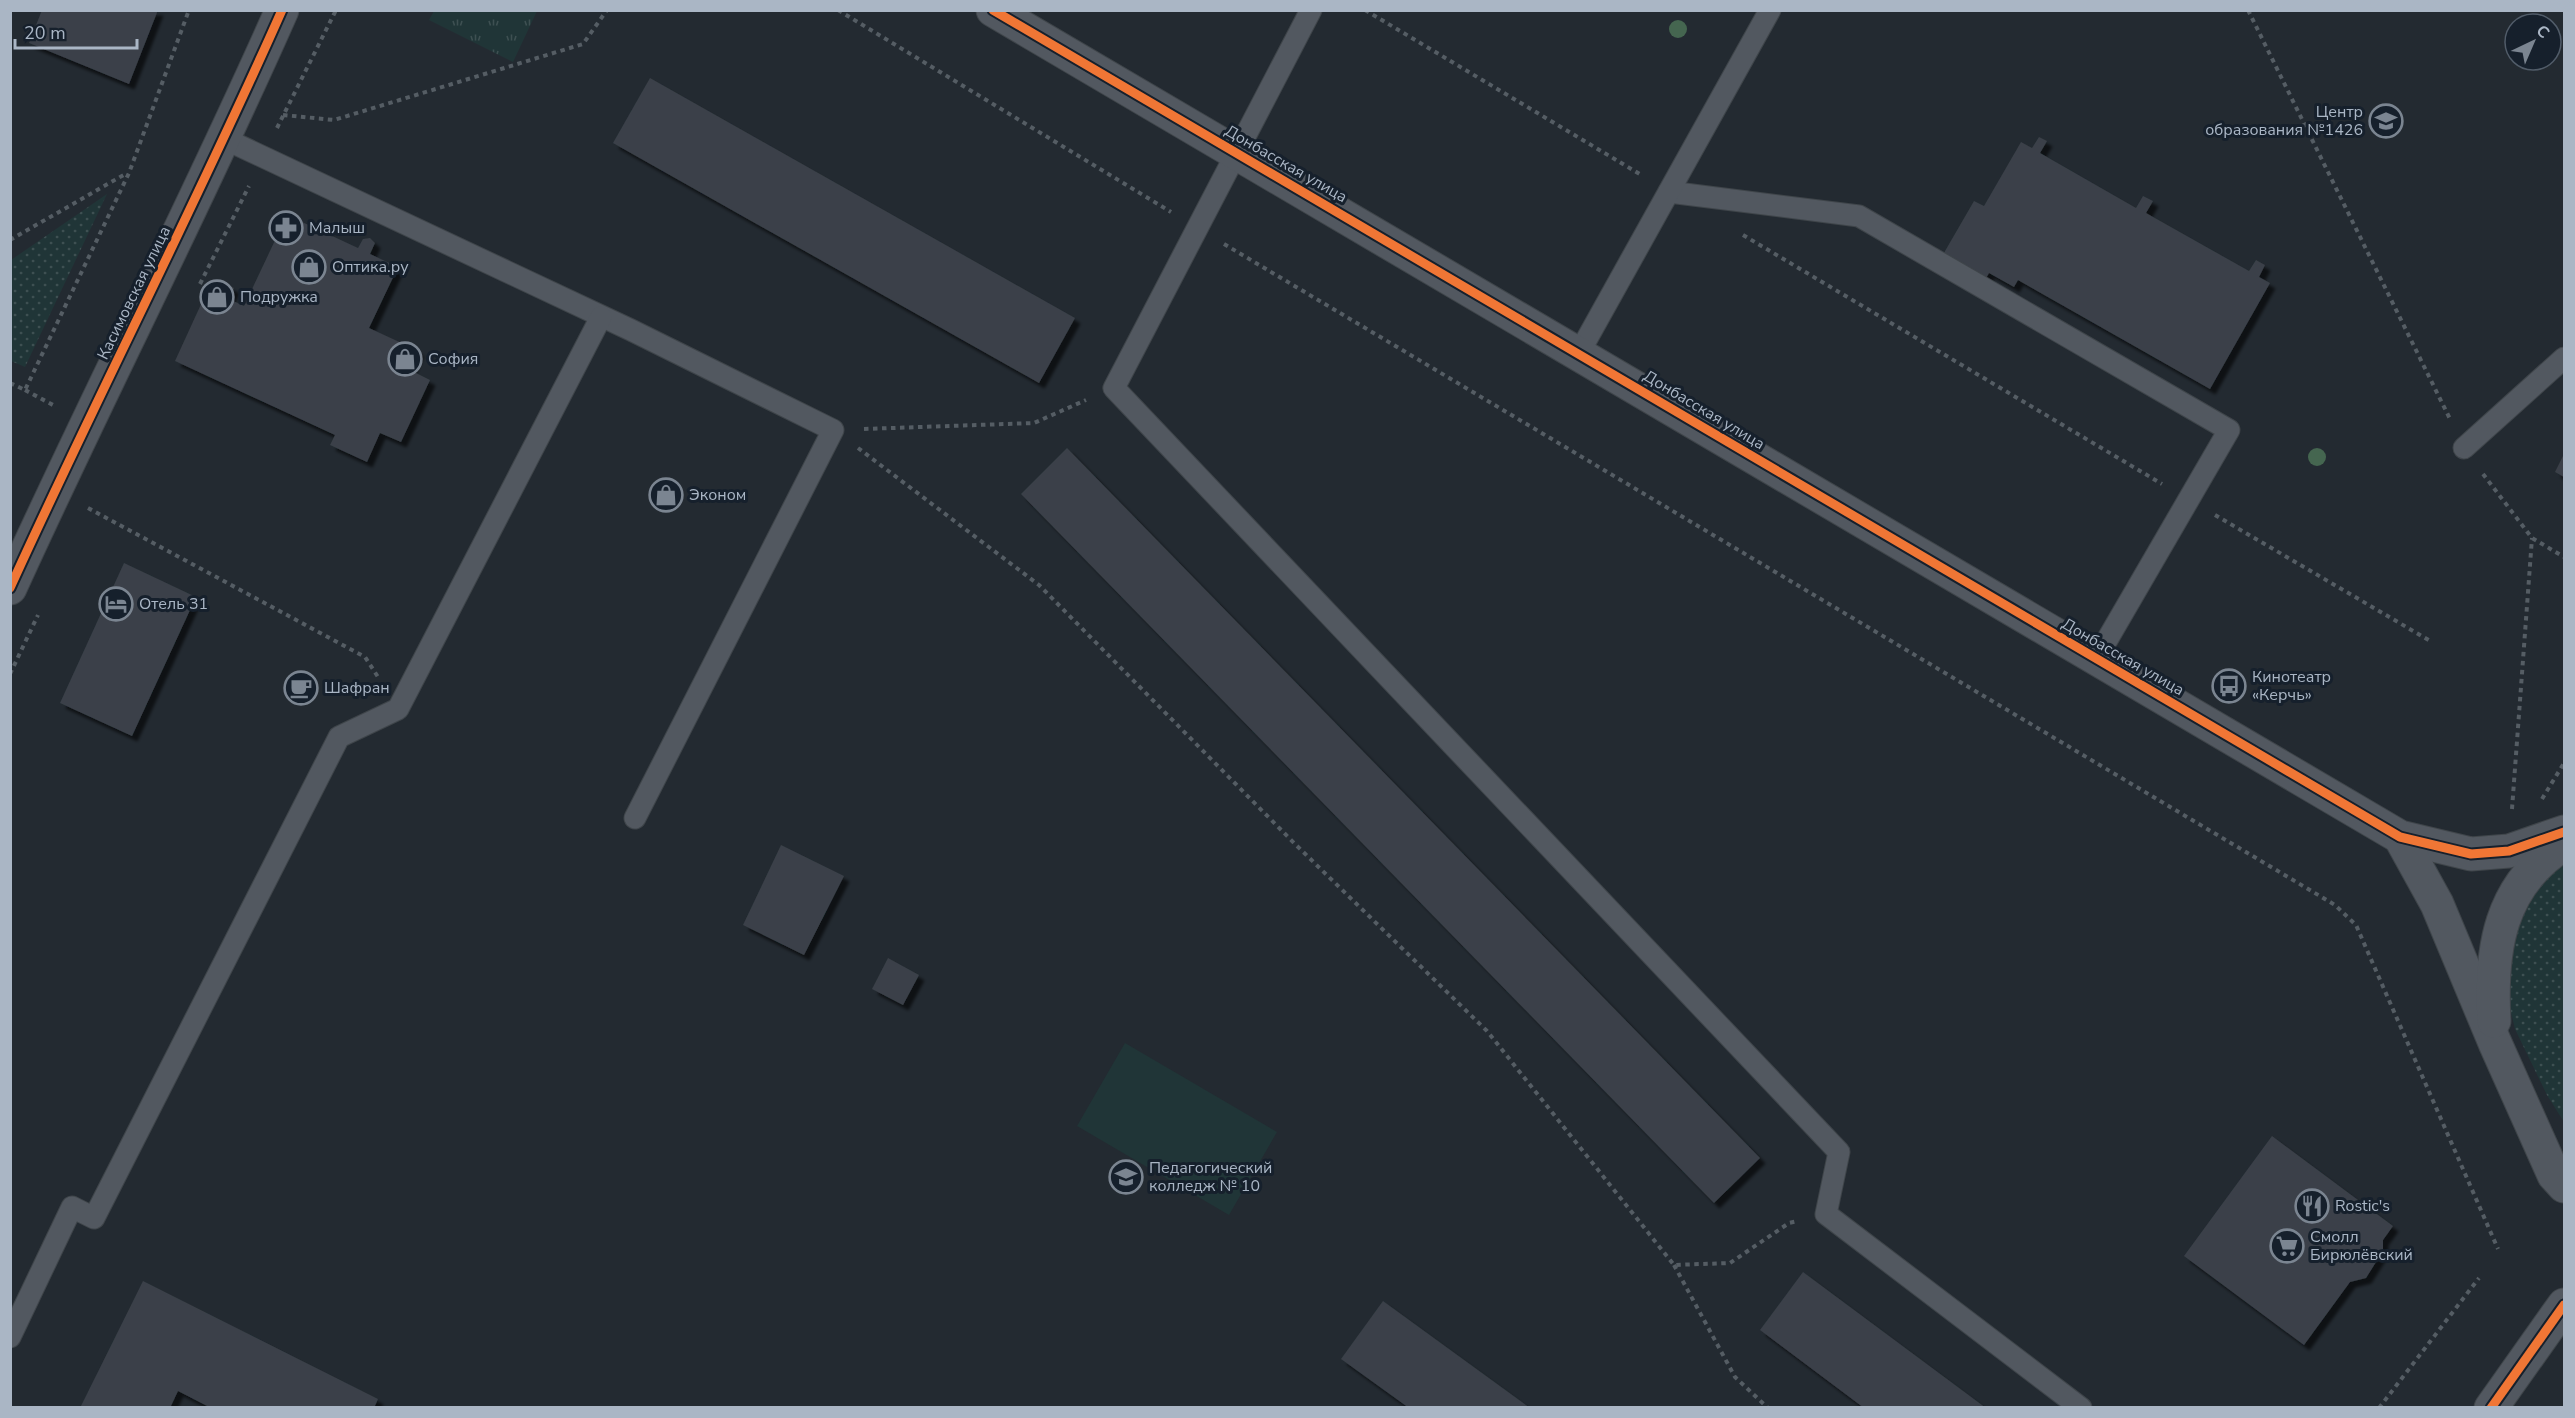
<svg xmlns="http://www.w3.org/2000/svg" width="2575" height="1418" font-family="'Nunito Sans',sans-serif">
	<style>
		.grass { fill: url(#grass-dots) }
		.park { fill: url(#park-tufts) }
		.pitch { fill: #203537 }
		.building { fill: #3a4048; filter: url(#shadow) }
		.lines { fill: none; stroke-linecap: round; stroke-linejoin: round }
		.service-casing { stroke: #3f454a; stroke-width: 23 }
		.minor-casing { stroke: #3f454a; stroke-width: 35 }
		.tertiary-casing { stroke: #3f454a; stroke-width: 35 }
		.path { stroke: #555d64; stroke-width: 4; stroke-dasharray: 4.5 4.5; stroke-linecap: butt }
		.service { stroke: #525860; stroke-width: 21 }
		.minor { stroke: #525860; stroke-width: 33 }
		.tertiary { stroke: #525860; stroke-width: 33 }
		.cycleway-casing { stroke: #16202c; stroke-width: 13 }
		.cycleway { stroke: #f07635; stroke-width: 9 }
		.tree { fill: #456650 }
		.labels { text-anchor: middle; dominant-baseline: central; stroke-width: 6; stroke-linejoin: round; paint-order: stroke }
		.poi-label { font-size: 16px; fill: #aab6c5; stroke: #16202c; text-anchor: start }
		.street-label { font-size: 16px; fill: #aab6c5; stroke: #16202c }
	</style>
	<defs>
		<pattern id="grass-dots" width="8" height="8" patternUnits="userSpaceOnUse" patternTransform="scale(1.5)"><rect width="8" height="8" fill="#203537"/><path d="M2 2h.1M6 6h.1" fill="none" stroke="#3e5052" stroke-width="1.8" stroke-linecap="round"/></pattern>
		<pattern id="park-tufts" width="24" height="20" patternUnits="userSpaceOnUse" patternTransform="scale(1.5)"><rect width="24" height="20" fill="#203537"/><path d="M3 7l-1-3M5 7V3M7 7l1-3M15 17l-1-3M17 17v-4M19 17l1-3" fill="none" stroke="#3e5052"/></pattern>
		<filter id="shadow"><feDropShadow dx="5.5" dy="5.5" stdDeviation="1.5" flood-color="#0009"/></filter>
	</defs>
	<rect width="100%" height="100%" fill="#232a31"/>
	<!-- grass -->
	<g class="grass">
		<polygon points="107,194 25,367 11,361 11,260"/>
		<polygon points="2564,856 2564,1122 2547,1095 2515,1029 2508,1000 2509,945 2526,902"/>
	</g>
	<!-- park -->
	<polygon class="park" points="434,11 434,10 537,11 513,62 429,20"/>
	<!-- pitch -->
	<polygon class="pitch" points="1125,1043 1277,1132 1229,1215 1077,1126"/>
	<!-- building -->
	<g class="building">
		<polygon points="42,10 158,10 129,84 29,43"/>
		<polygon points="650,78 1075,318 1039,383 613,143"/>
		<polygon points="2039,137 2047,141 2040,153 2136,208 2143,196 2153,201 2146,213 2249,271 2256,260 2265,265 2259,277 2270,283 2210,389 2018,280 2014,287 1989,273 1984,282 1941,258 1974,201 1984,206 2021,142 2032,148"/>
		<polygon points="287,215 358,248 363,239 370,238 375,243 370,254 398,267 369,328 419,351 410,370 430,380 401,442 380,433 367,462 330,445 335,435 175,361 208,289 212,291 218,280 234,288 229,299 244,306"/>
		<polygon points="1067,448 1760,1158 1714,1203 1021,494"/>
		<polygon points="2564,454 2564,477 2555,472"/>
		<polygon points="124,563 196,597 132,736 60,703"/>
		<polygon points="781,845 844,876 804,955 743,925"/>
		<polygon points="888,958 919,975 903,1005 872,989"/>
		<polygon points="2272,1136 2393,1226 2383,1240 2383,1251 2366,1278 2350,1282 2304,1345 2184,1256"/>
		<polygon points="1803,1272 1986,1408 1864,1408 1760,1330"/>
		<polygon points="143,1281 378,1399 374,1408 211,1408 178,1391 170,1408 80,1408"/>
		<polygon points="1383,1301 1530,1408 1409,1408 1341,1359"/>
	</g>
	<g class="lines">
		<defs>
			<g id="service">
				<polyline points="1311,10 1114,388 1839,1152 1826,1214 2081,1408"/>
				<polyline points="225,139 631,330 833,430 635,818"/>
				<polyline points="1669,192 1859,216 2229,430 2096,659"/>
				<polyline points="1579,353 1770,10"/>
				<polyline points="2464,448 2564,358"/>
				<polyline points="10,1337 72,1207 94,1218 339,737 398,709 601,317"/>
			</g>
			<g id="minor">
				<polyline points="993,10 2400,837 2471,854 2509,851 2564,832"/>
				<path d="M 10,588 C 98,394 196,205 282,10"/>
				<polyline points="2400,837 2437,904 2495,1043 2554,1175 2564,1186"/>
				<path d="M 2494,1021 C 2490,950 2499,885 2564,844"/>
			</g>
			<polyline id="tertiary" points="2491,1408 2564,1305"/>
		</defs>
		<!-- service casing -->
		<use href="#service" class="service-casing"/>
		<!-- minor casing -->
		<use href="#minor" class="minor-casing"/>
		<!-- tertiary casing -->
		<use href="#tertiary" class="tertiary-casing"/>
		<!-- path -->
		<g class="path">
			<polyline points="838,10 1171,212"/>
			<polyline points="1365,10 1643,176"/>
			<polyline points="2248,10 2450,419"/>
			<polyline points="283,115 334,120 583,44 607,10"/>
			<polyline points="277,128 336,10"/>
			<polyline points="1743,235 2162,484"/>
			<polyline points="10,240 127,173"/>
			<polyline points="1224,244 2335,905 2356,925 2498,1249"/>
			<polyline points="200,284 249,186"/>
			<polyline points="10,383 25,390 129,173 189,10"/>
			<polyline points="25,390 53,405"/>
			<polyline points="864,429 1034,423 1086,400"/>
			<polyline points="858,448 1039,585 1295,844 1487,1031 1674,1265 1730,1263 1789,1223 1798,1221"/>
			<polyline points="2483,474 2532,538 2564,557"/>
			<polyline points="88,508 365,657 378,677"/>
			<polyline points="2215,515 2432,642"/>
			<polyline points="10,674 38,615"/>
			<polyline points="2542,799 2564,763"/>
			<polyline points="2512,809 2532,538"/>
			<polyline points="1674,1265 1735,1377 1768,1408"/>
			<polyline points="2379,1408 2479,1278"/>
		</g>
		<!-- service -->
		<use href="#service" class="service"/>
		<!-- minor -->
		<use href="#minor" class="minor"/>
		<!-- tertiary -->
		<use href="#tertiary" class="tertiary"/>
		<defs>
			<g id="cycleway">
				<polyline points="993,10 2400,837 2471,854 2509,851 2564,832"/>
				<path d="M 10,588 C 98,394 196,205 282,10"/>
				<polyline points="2491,1408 2564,1305"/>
			</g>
		</defs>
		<!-- cycleway casing -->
		<use href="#cycleway" class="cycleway-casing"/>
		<!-- cycleway -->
		<use href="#cycleway" class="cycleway"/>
	</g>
	<!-- trees -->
	<g class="tree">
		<circle cx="1678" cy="29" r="9"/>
		<circle cx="2317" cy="457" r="9"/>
	</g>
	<!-- icons -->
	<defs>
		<symbol id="school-ring" viewBox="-11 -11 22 22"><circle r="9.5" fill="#16202c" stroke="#7b8591" stroke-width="1.5"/><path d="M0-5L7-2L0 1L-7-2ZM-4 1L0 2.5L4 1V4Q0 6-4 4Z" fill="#7b8591"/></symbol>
		<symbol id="pharmacy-ring" viewBox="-11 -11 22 22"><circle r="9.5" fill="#16202c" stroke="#7b8591" stroke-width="1.5"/><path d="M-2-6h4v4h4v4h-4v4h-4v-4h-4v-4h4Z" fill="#7b8591"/></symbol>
		<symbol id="shop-ring" viewBox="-11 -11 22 22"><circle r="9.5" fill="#16202c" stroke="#7b8591" stroke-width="1.5"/><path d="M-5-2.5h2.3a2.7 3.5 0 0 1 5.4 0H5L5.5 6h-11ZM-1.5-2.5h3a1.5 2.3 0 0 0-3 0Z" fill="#7b8591"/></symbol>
		<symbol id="hotel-ring" viewBox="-11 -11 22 22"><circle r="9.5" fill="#16202c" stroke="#7b8591" stroke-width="1.5"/><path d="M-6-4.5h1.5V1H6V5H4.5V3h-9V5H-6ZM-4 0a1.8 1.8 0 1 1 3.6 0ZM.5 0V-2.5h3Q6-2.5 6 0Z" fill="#7b8591"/></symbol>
		<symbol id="bus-ring" viewBox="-11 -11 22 22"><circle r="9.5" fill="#16202c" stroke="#7b8591" stroke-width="1.5"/><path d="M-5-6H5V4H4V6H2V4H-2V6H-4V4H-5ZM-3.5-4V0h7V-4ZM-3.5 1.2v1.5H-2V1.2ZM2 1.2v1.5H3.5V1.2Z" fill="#7b8591"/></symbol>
		<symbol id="cafe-ring" viewBox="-11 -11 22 22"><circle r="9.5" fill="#16202c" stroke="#7b8591" stroke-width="1.5"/><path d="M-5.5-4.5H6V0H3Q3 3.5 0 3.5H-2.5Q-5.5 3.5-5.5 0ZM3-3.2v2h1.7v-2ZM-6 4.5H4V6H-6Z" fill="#7b8591"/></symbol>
		<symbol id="university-ring" viewBox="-11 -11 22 22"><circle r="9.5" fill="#16202c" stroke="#7b8591" stroke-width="1.5"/><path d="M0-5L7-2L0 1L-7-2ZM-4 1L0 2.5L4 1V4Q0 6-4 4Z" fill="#7b8591"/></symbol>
		<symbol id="restaurant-ring" viewBox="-11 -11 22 22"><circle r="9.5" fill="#16202c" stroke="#7b8591" stroke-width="1.5"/><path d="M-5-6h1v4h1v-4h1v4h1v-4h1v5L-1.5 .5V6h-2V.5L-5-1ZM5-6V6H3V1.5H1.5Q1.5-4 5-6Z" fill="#7b8591"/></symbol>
		<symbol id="supermarket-ring" viewBox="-11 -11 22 22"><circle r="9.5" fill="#16202c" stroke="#7b8591" stroke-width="1.5"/><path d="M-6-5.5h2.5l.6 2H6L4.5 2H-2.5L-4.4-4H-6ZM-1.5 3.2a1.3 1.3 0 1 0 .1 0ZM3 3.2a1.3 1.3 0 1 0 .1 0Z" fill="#7b8591"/></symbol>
	</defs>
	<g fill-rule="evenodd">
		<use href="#school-ring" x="2367" y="102" width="38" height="38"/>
		<use href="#pharmacy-ring" x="267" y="209" width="38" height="38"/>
		<use href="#shop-ring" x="290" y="248" width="38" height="38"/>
		<use href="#shop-ring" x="198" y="278" width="38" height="38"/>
		<use href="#shop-ring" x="386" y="340" width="38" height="38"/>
		<use href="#shop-ring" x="647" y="476" width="38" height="38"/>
		<use href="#hotel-ring" x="97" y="585" width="38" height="38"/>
		<use href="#bus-ring" x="2210" y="667" width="38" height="38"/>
		<use href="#cafe-ring" x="282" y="669" width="38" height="38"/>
		<use href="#university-ring" x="1107" y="1158" width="38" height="38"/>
		<use href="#restaurant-ring" x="2293" y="1187" width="38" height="38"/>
		<use href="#supermarket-ring" x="2268" y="1227" width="38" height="38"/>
	</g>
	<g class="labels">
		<!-- poi labels -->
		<g class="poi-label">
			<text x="2363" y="112" text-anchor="end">Центр<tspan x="2363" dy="18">образования №1426</tspan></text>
			<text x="309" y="228">Малыш</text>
			<text x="332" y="267">Оптика.ру</text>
			<text x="240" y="297">Подружка</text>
			<text x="428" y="359">София</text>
			<text x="689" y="495">Эконом</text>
			<text x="139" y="604">Отель 31</text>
			<text x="2252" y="677">Кинотеатр<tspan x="2252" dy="18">«Керчь»</tspan></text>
			<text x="324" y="688">Шафран</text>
			<text x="1149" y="1168">Педагогический<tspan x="1149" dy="18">колледж № 10</tspan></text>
			<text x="2335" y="1206">Rostic's</text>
			<text x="2310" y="1237">Смолл<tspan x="2310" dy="18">Бирюлёвский</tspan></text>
		</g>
		<!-- street labels -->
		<g class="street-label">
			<text transform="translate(1286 164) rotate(30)">Донбасская улица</text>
			<text transform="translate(134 293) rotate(-64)">Касимовская улица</text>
			<text transform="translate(1704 410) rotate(31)">Донбасская улица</text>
			<text transform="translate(2123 657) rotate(30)">Донбасская улица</text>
		</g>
	</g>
	<!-- border -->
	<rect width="2575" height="1418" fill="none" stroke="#aab6c5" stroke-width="24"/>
	<!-- north arrow -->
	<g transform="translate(2533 42) rotate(44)"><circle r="28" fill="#16202c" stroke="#515c69" stroke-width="1.5"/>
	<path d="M0-4.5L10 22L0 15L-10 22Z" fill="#7b8591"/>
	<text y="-9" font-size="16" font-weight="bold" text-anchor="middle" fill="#aab6c5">С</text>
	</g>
	<!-- scale -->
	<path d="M15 39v9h122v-9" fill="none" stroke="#aab6c5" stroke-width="3"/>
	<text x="24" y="39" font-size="18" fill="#aab6c5" stroke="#16202c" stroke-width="4.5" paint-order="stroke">20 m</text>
</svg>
